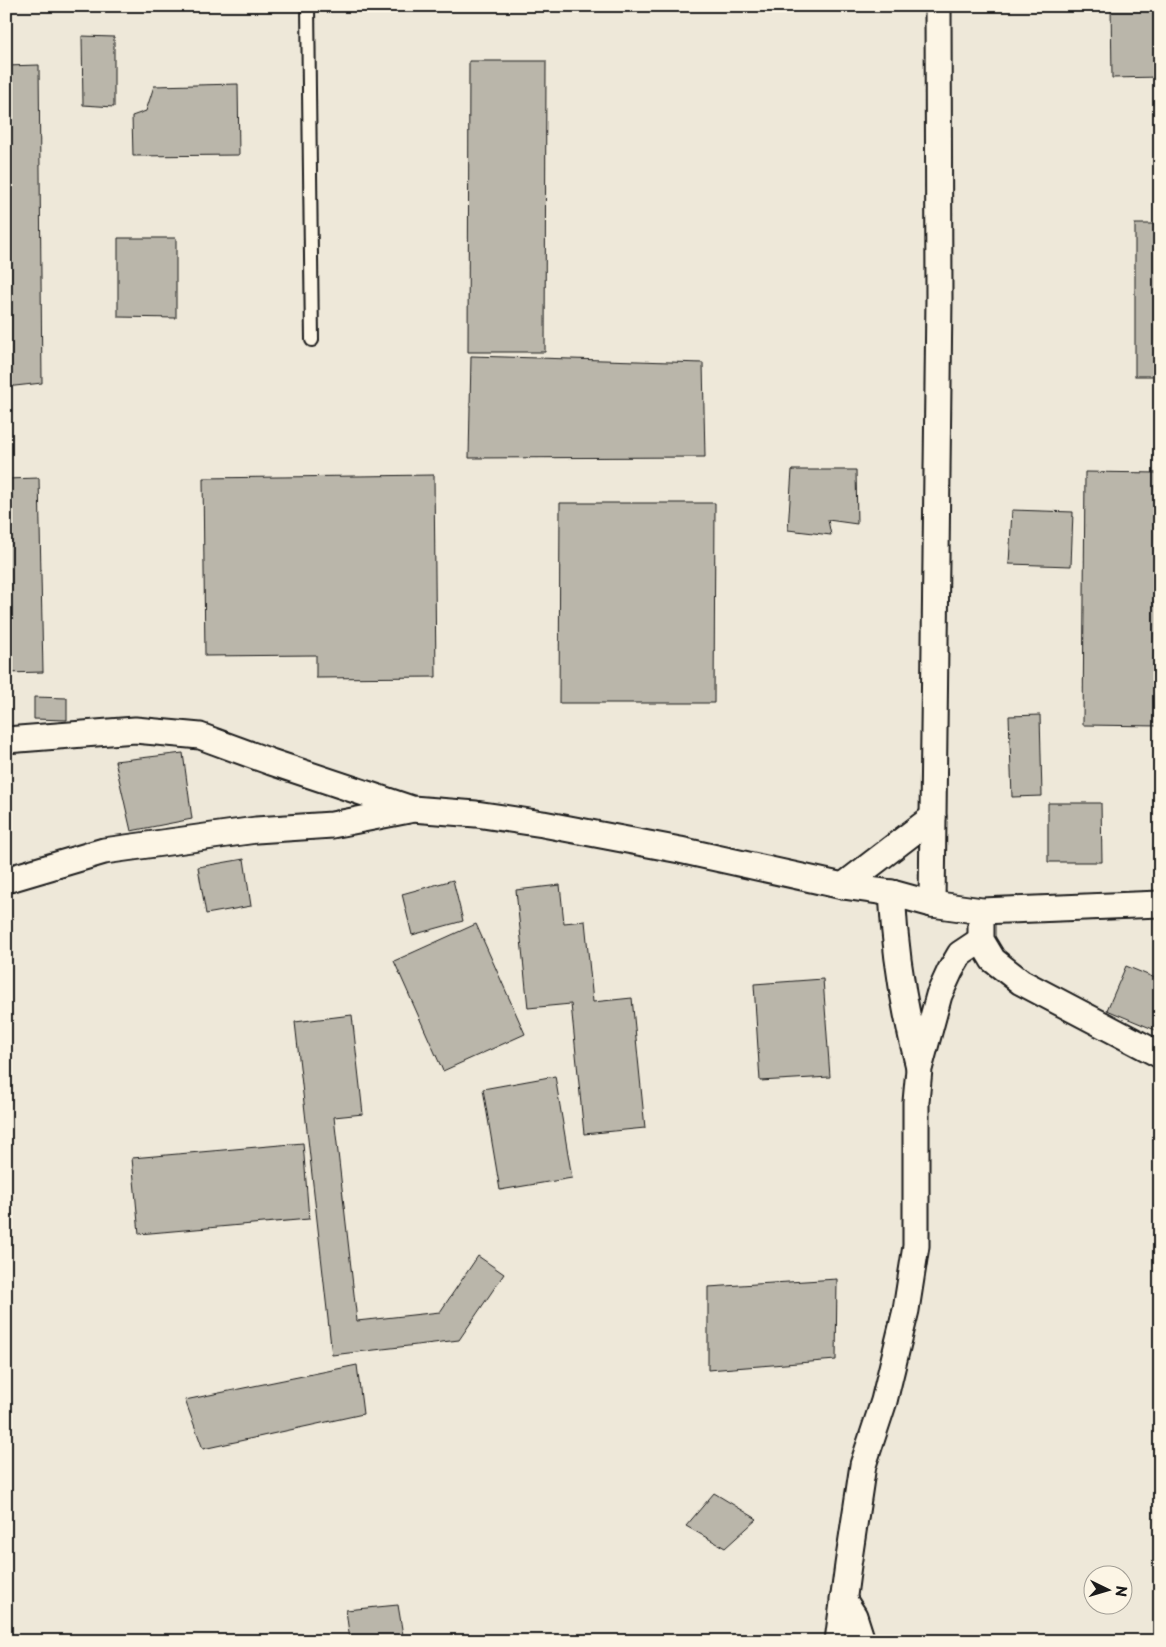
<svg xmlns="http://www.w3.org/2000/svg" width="1166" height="1647" font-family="'Playpen Sans',sans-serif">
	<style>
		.building { fill: #bab6aa; stroke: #1c1c1c }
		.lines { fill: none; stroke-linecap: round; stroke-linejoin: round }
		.service-casing { stroke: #1c1c1c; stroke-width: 16 }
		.minor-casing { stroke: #1c1c1c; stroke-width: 29 }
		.service { stroke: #fcf5e5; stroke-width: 12 }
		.minor { stroke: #fcf5e5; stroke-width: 25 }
	</style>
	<rect width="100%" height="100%" fill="#eee8d9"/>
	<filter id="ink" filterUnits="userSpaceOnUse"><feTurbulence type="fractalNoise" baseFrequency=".02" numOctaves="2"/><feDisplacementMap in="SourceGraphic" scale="10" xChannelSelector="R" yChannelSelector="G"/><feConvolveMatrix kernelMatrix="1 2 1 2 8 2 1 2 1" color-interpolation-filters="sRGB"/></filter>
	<g filter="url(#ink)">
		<!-- building -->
		<g class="building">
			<polygon points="1111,6 1160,6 1160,77 1112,78"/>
			<polygon points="82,36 114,37 114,107 83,105"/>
			<polygon points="469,61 546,61 545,352 468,352"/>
			<polygon points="39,65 42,383 6,387 6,66"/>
			<polygon points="238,84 239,155 133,156 132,116 146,111 154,86"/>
			<rect x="1135" y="224" width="25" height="152"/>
			<polygon points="118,238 176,238 176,318 118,317"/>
			<polygon points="471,356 703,363 705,457 469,458"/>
			<polygon points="792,470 856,470 857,524 828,520 831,535 788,530"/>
			<polygon points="1085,472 1160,473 1160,726 1083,725"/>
			<polygon points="434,475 436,677 316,678 316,655 205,656 203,478"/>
			<polygon points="39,478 43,672 6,673 6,479"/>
			<polygon points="560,503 715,503 714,703 559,703"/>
			<polygon points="1012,510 1073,512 1071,566 1009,564"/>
			<polygon points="34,697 67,698 67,720 34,719"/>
			<polygon points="1040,715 1042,796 1012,797 1009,716"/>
			<polygon points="183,753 192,819 131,831 115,761"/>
			<polygon points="1048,803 1101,803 1102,862 1048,862"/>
			<polygon points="244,859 251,906 206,914 198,867"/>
			<polygon points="453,880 463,921 412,935 402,894"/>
			<polygon points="560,885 564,923 585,921 593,1002 632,998 645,1128 584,1134 571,1004 528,1008 516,890"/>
			<polygon points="476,924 525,1034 443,1071 394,961"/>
			<polygon points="1126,966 1160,980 1160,1032 1107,1010"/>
			<polygon points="823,979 830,1077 760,1081 754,984"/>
			<polygon points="352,1015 363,1114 334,1117 357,1321 440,1312 478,1256 504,1274 459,1340 332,1355 295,1022"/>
			<polygon points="555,1076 572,1178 500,1190 483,1089"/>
			<polygon points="303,1143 309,1219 139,1234 132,1158"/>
			<polygon points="837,1279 836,1360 708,1370 708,1287"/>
			<polygon points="357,1365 363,1414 203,1449 185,1400"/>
			<polygon points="714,1493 757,1519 725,1548 686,1526"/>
			<polygon points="398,1605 404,1641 350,1641 346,1610"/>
		</g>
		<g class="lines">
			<defs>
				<polyline id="service" points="308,6 312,340"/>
				<g id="minor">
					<polyline points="6,740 135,730 200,736 271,762 412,809 476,814 543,824 680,850 843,886 892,893 932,904 982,911 1160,904"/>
					<polyline points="6,880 104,851 256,830 332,825 409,810"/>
					<polyline points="843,886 933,817"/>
					<path d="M 892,893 C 895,951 904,1010 919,1067"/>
					<polyline points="932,904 939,297 938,6"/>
					<polyline points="981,924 981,940 993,960 1021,982 1160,1055"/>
					<polyline points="843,1599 854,1616 862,1641"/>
					<polyline points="838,1641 848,1565 863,1465 884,1401 906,1310 916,1246 916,1102 919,1069 939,995 950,971 960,954 981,940"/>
				</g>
			</defs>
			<!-- service casing -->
			<use href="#service" class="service-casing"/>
			<!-- minor casing -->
			<use href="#minor" class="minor-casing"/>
			<!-- service -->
			<use href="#service" class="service"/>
			<!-- minor -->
			<use href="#minor" class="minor"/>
		</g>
	</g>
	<!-- margin -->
	<rect width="1166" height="1647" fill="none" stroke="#fcf5e5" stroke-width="25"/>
	<rect x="12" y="12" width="1141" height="1622" fill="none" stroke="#1c1c1c" stroke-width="2" filter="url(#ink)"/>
	<!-- north arrow -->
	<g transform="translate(1108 1590) rotate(95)"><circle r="24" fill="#fcf5e5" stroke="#a29e95"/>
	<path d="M0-4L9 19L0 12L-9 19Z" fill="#1c1c1c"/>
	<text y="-8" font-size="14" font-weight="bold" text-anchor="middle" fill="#1c1c1c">N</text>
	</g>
</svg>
